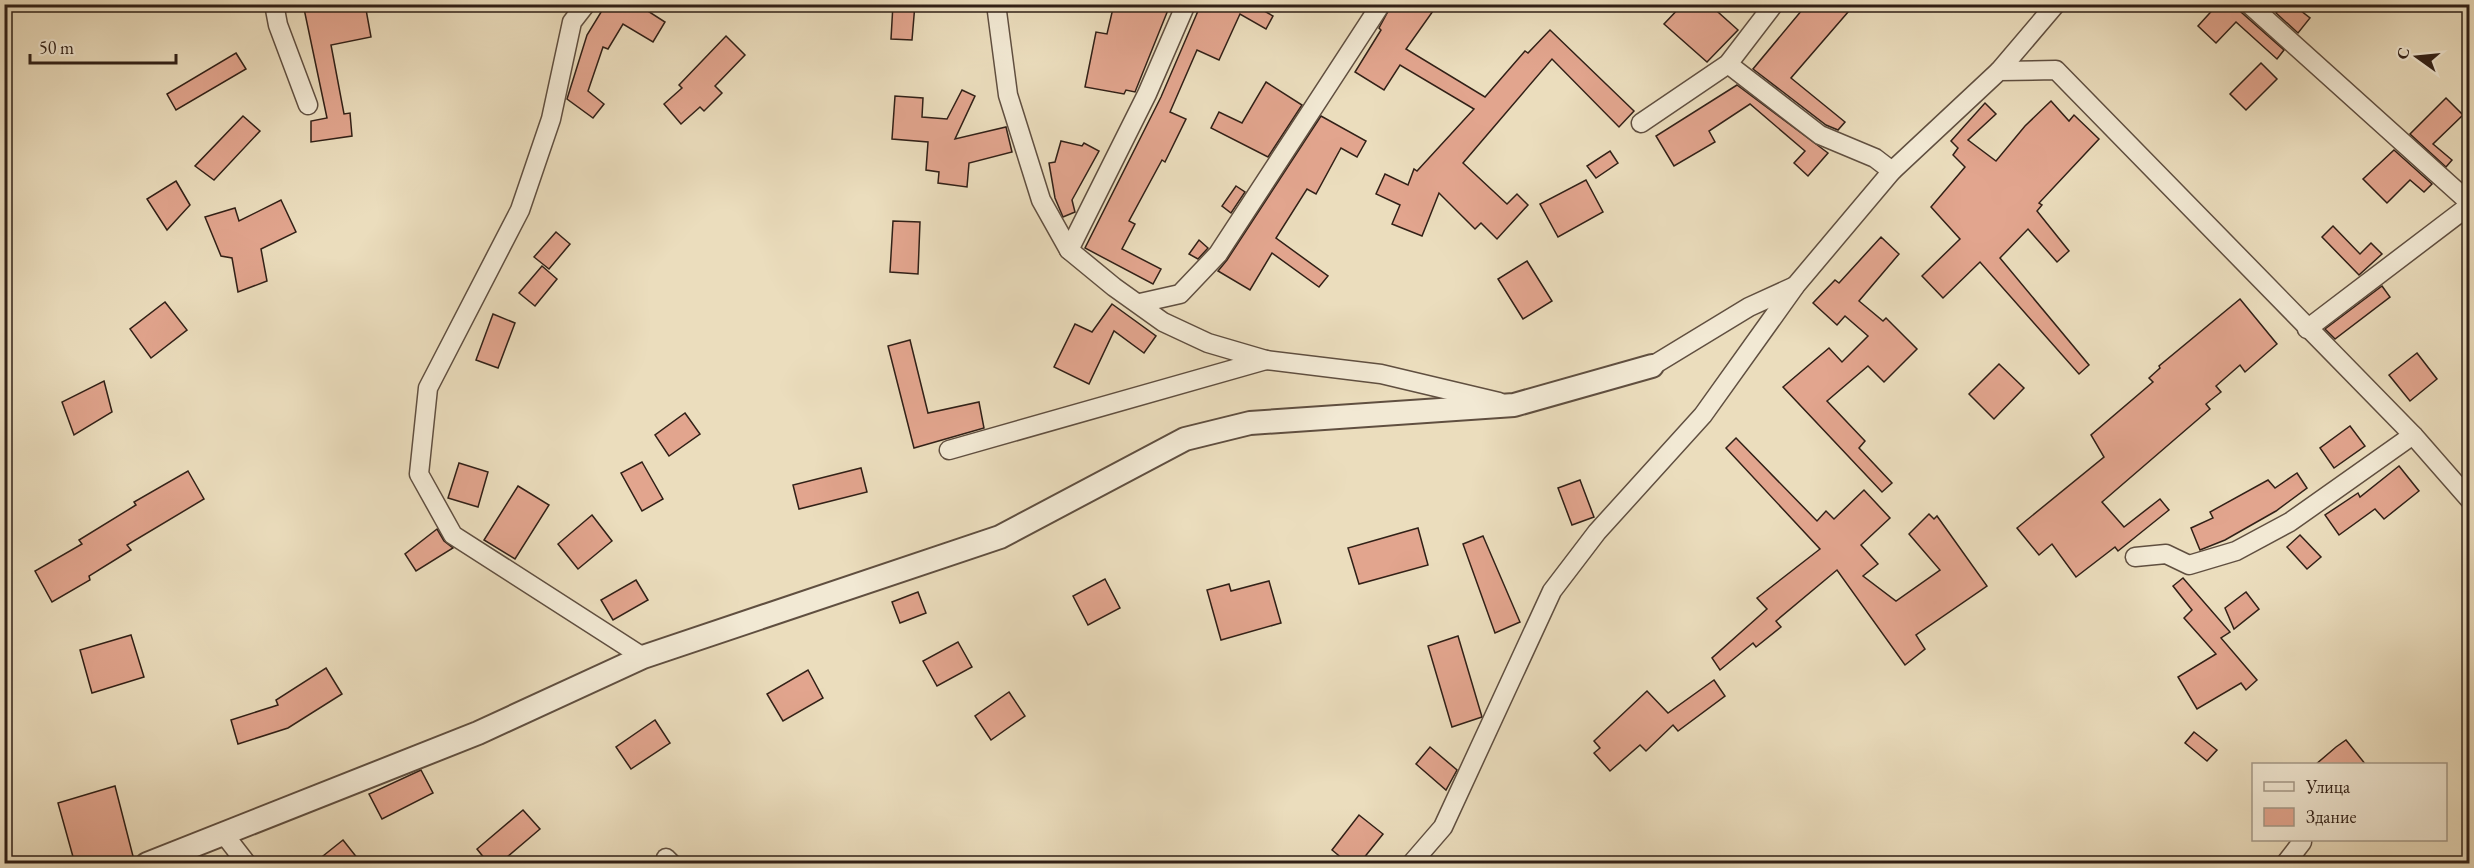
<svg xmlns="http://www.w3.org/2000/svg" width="2474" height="868" font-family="'EB Garamond',serif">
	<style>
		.building { fill: #e2a58e; stroke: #312017; stroke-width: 1.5 }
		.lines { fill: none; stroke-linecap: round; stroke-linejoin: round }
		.minor-casing { stroke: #604f40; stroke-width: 21 }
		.tertiary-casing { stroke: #604f40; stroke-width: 26 }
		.minor { stroke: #f2e9d4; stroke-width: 18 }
		.tertiary { stroke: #f2e9d4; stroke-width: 22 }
	</style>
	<rect width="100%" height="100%" fill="#ebddbd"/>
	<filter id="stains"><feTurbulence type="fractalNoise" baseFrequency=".00333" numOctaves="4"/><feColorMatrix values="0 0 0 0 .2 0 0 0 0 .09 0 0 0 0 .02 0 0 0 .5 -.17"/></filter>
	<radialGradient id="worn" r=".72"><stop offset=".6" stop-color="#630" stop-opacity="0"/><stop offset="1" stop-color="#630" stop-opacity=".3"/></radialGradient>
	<!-- building -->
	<g class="building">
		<polygon points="303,4 365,4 371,37 331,45 344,114 350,113 352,136 311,142 311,121 327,118"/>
		<polygon points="606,4 637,4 665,22 653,42 623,24 608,49 603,47 588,91 604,104 593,118 567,99 587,35"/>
		<polygon points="893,4 915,4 912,40 891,39"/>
		<polygon points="1114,4 1152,4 1168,10 1135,92 1126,90 1124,94 1085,87 1096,32 1107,34"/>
		<polygon points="1201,4 1252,4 1273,16 1266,29 1240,14 1219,60 1197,50 1170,112 1186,119 1165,162 1162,160 1129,221 1135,224 1122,249 1161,269 1153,284 1085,248 1161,97"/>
		<polygon points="1392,4 1438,4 1406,49 1485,97 1525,51 1528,53 1550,30 1634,111 1619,127 1552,59 1463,163 1507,204 1517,194 1528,205 1497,239 1481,223 1475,229 1439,193 1422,236 1392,224 1400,205 1376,194 1385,174 1408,185 1414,169 1417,171 1474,109 1400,65 1384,90 1355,72 1381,30 1379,28"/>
		<polygon points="1683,4 1709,4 1738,30 1707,62 1664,24"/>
		<polygon points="1807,4 1855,4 1791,78 1845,122 1838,130 1826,125 1753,69"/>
		<polygon points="2218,4 2238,4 2241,12 2284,50 2277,59 2236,22 2216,43 2198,26"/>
		<polygon points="2282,4 2292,4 2310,18 2298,33 2276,13"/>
		<polygon points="726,36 745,55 715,86 722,93 704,111 700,107 681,124 664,104 682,88 679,85"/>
		<polygon points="236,53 246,69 176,110 167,94"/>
		<polygon points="2261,63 2277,79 2246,110 2230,94"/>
		<polygon points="1266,82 1302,105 1268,157 1211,128 1219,112 1242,123"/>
		<polygon points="1737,85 1828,153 1808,176 1794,163 1805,151 1750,104 1709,131 1715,142 1674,166 1656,136"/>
		<polygon points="962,90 975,96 955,139 1006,127 1012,152 969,163 967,187 938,183 939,172 926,170 928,142 892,139 895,96 923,98 922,117 947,119"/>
		<polygon points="2446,98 2463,115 2433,144 2452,160 2446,167 2410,134"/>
		<polygon points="2051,101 2069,121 2074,115 2099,139 2039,203 2042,205 2037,211 2069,251 2057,262 2028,229 2000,258 2089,365 2079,374 1980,262 1943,298 1922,276 1960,239 1931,207 1965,167 1953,155 1958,148 1951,141 1985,103 1996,114 1968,140 1996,161 2025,126"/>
		<polygon points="243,116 260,131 214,180 195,166"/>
		<polygon points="1321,116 1366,141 1357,157 1341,148 1316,194 1307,189 1276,238 1328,276 1319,287 1272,253 1250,290 1218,271 1227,260"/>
		<polygon points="1061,141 1082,146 1084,143 1099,151 1072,200 1075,212 1063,217 1055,198 1049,163 1055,162"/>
		<polygon points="2394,150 2432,184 2424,192 2410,180 2387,203 2363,179"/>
		<polygon points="1610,151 1618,163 1596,178 1587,166"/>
		<polygon points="1586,180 1603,212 1558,237 1540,204"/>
		<polygon points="176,181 190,205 167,230 147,199"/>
		<polygon points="1236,186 1245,192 1231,213 1222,206"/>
		<polygon points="281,200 296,232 261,249 267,281 238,292 232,258 221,256 205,217 235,208 239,221"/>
		<polygon points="893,221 920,222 918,274 890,272"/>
		<polygon points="2333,226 2360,254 2371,243 2382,254 2359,275 2322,237"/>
		<polygon points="556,232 570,244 549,269 534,257"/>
		<polygon points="1881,237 1899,254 1859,301 1883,321 1886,318 1917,349 1884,382 1868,366 1827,401 1865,441 1859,448 1892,483 1882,492 1783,387 1829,348 1842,362 1868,336 1845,316 1837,325 1813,303 1835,280 1839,283"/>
		<polygon points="1199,240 1208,248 1198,259 1189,254"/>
		<polygon points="1527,261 1552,301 1523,319 1498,279"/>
		<polygon points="542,266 557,279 535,306 519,293"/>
		<polygon points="2382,286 2390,297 2335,339 2325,329"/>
		<polygon points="2240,299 2277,344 2245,372 2240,365 2216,386 2221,392 2206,404 2210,409 2102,502 2124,527 2160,499 2169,510 2118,551 2115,547 2076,577 2052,544 2039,555 2017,528 2104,457 2091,435 2153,382 2149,378 2160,368 2159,366"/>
		<polygon points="165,302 187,330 151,358 130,329"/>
		<polygon points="1112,304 1156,336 1144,353 1114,331 1089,384 1054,367 1075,324 1092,332"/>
		<polygon points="493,314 515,323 498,368 476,360"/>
		<polygon points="910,340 928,413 979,402 984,428 914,448 888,346"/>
		<polygon points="2417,353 2437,379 2410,401 2389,375"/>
		<polygon points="1999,364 2024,388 1994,419 1969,394"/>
		<polygon points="104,381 112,412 74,435 62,402"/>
		<polygon points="685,413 700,434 669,456 655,435"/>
		<polygon points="2350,426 2365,446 2334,468 2320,448"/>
		<polygon points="1736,438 1817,521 1826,511 1834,519 1864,490 1890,518 1861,545 1878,564 1863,576 1896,601 1940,570 1909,534 1929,514 1934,519 1937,516 1987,586 1916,635 1925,649 1905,665 1837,570 1776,621 1781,627 1756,647 1753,643 1720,670 1712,658 1767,609 1757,598 1820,549 1726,448"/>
		<polygon points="642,462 663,499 642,511 621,473"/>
		<polygon points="459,463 488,472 478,507 448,498"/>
		<polygon points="2399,466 2419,491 2384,519 2375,509 2339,535 2325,515 2358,493 2360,497"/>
		<polygon points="861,468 867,492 799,509 793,485"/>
		<polygon points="188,471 204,499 127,545 131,550 89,576 90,580 52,602 35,571 82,544 79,540 136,505 134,502"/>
		<polygon points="2297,473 2307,488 2276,511 2225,540 2200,550 2191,528 2213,518 2210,512 2268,480 2275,488"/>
		<polygon points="1580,480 1594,517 1572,525 1558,488"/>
		<polygon points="518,486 549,505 515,559 484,540"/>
		<polygon points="592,515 612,541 578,569 558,544"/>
		<polygon points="1418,528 1428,565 1359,584 1348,548"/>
		<polygon points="437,529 444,541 453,548 416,571 405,554"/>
		<polygon points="2300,535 2321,557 2307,569 2287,547"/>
		<polygon points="1483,536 1520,622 1495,633 1463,544"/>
		<polygon points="2183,578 2230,632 2221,638 2257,680 2246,690 2241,683 2197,709 2178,677 2216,654 2184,618 2192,610 2173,586"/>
		<polygon points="1105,579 1120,608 1088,625 1073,596"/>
		<polygon points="636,580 648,600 613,620 601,600"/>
		<polygon points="1269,581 1281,623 1221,640 1207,590 1229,584 1231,591"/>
		<polygon points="918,592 926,613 900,623 892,602"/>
		<polygon points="2246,592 2259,609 2234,629 2225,608"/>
		<polygon points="131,635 144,677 92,693 80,650"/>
		<polygon points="1458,636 1482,717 1452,727 1428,646"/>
		<polygon points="958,642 972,667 937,686 923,661"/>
		<polygon points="326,668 342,694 288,728 238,744 231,720 278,705 276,700"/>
		<polygon points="808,670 823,698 783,721 767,694"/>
		<polygon points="1714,680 1725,696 1678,731 1673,725 1646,751 1640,745 1610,771 1594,753 1600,748 1594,741 1647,691 1668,713"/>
		<polygon points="1009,692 1025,716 991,740 975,716"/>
		<polygon points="655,720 670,743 631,769 616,747"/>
		<polygon points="2194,732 2217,750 2207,761 2185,743"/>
		<polygon points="2346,740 2366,765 2315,765 2336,747"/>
		<polygon points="1430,747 1457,770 1446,790 1416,764"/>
		<polygon points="421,770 433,793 382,819 369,794"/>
		<polygon points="115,786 134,860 123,864 75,864 58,803"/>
		<polygon points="523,810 540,829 499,864 489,864 477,849"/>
		<polygon points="1359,815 1383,834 1359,864 1349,864 1332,850"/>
		<polygon points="343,840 362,864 313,864"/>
	</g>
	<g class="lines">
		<defs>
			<g id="minor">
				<polyline points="274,4 278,25 308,105"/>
				<polyline points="586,4 572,22 551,119 520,210 428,388 419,474 453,535 643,657"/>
				<polyline points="996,4 1008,95 1041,200 1069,250 1114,287 1163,322 1208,343 1266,360 1381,374 1499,402"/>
				<polyline points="2249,4 2470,203"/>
				<polyline points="1728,64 1820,135 1875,158 1892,171"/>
				<polyline points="1999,71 2056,4"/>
				<polyline points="1641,123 1728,64 1774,4"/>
				<polyline points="1069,250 1147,94 1186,4"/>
				<polyline points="1140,303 1180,294 1218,254 1381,4"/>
				<polyline points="2307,329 2470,205"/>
				<polyline points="1652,366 1749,307 1795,286"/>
				<polyline points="949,450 1266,360"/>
				<polyline points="2135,557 2166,554 2189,565 2236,551 2290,522 2413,435"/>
				<polyline points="223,833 247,864"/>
				<polyline points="666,858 672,864"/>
				<polyline points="1411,864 1443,827 1552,591 1597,532 1703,415 1796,285 1892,171 1999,71 2056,70 2413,435 2470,500"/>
				<polyline points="2285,864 2302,842"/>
			</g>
			<polyline id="tertiary" points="147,864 478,733 643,657 1000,537 1185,439 1250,423 1514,405 1652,366"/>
		</defs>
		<!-- minor casing -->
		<use href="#minor" class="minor-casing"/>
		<!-- tertiary casing -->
		<use href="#tertiary" class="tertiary-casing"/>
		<!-- minor -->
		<use href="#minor" class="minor"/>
		<!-- tertiary -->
		<use href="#tertiary" class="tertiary"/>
	</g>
	<!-- margin -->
	<rect width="2474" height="868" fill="none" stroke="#ebddbd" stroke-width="24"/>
	<rect x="6" y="6" width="2462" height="856" fill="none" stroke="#312017" stroke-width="3"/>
	<rect x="12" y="12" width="2450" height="844" fill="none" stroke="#312017" stroke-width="1.5"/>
	<!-- legend -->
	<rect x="2252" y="763" width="195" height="78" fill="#f2e9d4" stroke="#a59988" stroke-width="1.5"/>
	<rect x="2264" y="782" width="30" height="9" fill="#f2e9d4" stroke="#a59988" stroke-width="1.5"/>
	<text x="2306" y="793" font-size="18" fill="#312017">Улица</text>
	<rect x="2264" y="808" width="30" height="18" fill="#e2a58e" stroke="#a59988" stroke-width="1.5"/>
	<text x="2306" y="823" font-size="18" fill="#312017">Здание</text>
	<!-- north arrow -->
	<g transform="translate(2417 57) rotate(285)" stroke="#f2e9d4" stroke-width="4.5" paint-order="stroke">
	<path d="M0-4.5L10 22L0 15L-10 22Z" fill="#312017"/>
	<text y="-9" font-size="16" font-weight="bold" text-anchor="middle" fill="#312017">С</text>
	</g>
	<!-- scale -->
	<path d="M30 54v9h146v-9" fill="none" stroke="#312017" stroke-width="3"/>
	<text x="39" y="54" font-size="18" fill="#312017" stroke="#f2e9d4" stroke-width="4.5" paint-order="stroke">50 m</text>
	<rect width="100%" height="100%" filter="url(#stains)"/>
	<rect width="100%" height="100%" fill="url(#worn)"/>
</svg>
